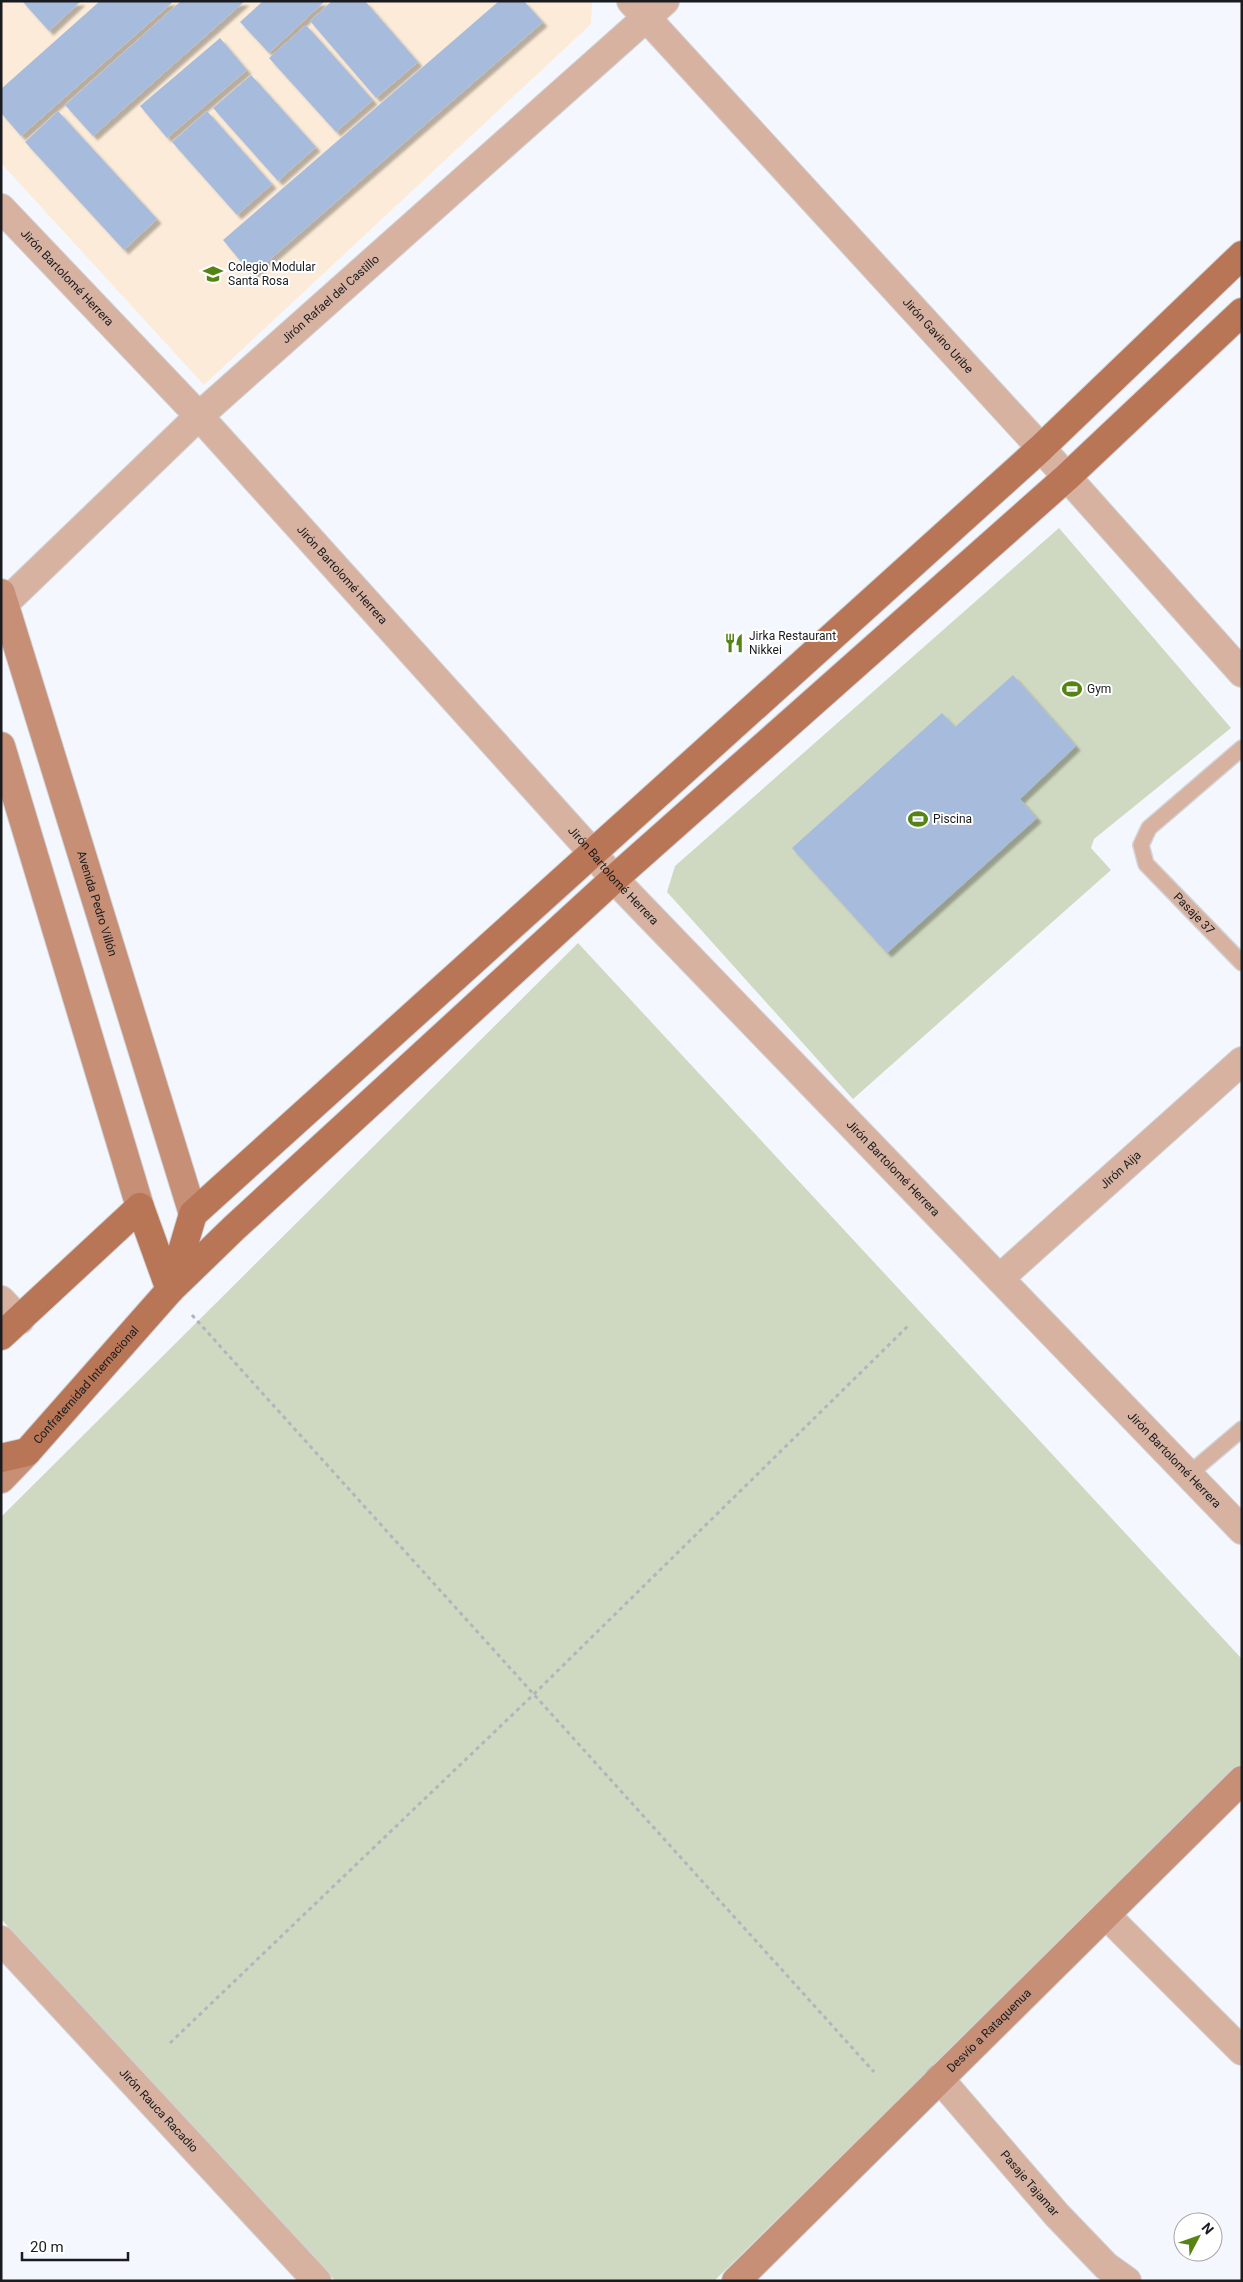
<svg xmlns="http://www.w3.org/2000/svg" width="1243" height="2282" font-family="Roboto,sans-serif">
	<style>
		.education { fill: #fbebd8 }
		.green { fill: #cfd8c0 }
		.building { fill: #a7bcdc; filter: url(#shadow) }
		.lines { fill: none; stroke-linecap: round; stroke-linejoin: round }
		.lane-casing { stroke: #d1d5da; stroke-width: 18 }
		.street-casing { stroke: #d1d5da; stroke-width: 30 }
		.secondary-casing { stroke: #d1d5da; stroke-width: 30 }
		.primary-casing { stroke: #d1d5da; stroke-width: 30 }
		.path { stroke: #b2b5bb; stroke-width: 3; stroke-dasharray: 4 4; stroke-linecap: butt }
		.lane { stroke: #d8b2a1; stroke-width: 15 }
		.street { stroke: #d8b2a1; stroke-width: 28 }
		.secondary { stroke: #c68f76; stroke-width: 28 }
		.primary { stroke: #b87657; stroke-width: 28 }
		.labels { text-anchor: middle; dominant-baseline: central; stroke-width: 4; stroke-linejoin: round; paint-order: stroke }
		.poi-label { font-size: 12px; fill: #191b1f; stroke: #fff; text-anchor: start }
		.street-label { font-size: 12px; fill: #191b1f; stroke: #fff }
	</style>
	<defs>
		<filter id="shadow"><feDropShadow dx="4.5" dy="4.5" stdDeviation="1" flood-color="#0004"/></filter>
	</defs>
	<rect width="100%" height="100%" fill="#f4f8fe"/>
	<!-- education -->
	<polygon class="education" points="1,1 592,1 591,24 204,385 1,163"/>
	<!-- green -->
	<g class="green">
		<polygon points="1059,528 1231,728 1094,839 1091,848 1111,870 853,1099 667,892 675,866"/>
		<polygon points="578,943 1242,1659 1242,1765 714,2281 335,2281 1,1919 1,1517"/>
	</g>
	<!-- building -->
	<g class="building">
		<polygon points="22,1 81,1 49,31"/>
		<polygon points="100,1 174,1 21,136 1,113 1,89"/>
		<polygon points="181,1 245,1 93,136 65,105"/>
		<polygon points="263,1 325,1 269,53 240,22"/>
		<polygon points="332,1 365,1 418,62 376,98 310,21"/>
		<polygon points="499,1 524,1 543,22 252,275 223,240"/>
		<polygon points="306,25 373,100 336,132 269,58"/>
		<polygon points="220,38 247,70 167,138 140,106"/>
		<polygon points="251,75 316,147 278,181 213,108"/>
		<polygon points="58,111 157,219 124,250 25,142"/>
		<polygon points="207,111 272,184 237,215 172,142"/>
		<polygon points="1013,675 1076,746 1020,799 1037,818 887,953 792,848 942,713 955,727"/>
	</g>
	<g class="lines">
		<defs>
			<g id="lane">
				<path id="s1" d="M 1242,748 L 1149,828 L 1141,845 L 1146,864 L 1242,963"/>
				<polyline points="1189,1474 1242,1429"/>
			</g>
			<g id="street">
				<path id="s2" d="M 631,1 L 1041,448 L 1242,673"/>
				<path id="s3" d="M 1,208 L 199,416 L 592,852 L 614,879 L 1242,1530"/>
				<path id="s4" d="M 1,607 L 199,416 L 665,1"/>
				<path id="s5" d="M 1000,1278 L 1242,1061"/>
				<polyline points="1,1300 20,1320"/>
				<polyline points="1106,1915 1242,2051"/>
				<path id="s6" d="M 1,1940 L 317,2281"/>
				<path id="s7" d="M 939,2078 L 1057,2215 L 1106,2266 L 1127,2281"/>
			</g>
			<g id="secondary">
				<path id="s8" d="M 1,593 L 193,1214"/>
				<polyline points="1,746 140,1207"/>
				<polyline points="1,1479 27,1452"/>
				<path id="s9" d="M 736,2281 L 1242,1780"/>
			</g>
			<g id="primary">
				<polyline points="171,1288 193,1214 1041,448 1242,255"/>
				<polyline points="1,1336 140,1207 170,1290"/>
				<path id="s10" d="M 1,1458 L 27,1452 L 170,1290 L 234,1228 L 614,879 L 1067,477 L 1242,312"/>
			</g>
		</defs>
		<!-- lane casing -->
		<use href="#lane" class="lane-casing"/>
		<!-- street casing -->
		<use href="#street" class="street-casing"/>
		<!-- secondary casing -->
		<use href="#secondary" class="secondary-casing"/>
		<!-- primary casing -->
		<use href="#primary" class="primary-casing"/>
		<!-- path -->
		<g class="path">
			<polyline points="192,1315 874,2072"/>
			<polyline points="170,2043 534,1694 909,1325"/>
		</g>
		<!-- lane -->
		<use href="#lane" class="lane"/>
		<!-- street -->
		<use href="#street" class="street"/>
		<!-- secondary -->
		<use href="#secondary" class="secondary"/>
		<!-- primary -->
		<use href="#primary" class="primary"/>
	</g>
	<!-- icons -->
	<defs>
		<symbol id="school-bare" viewBox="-9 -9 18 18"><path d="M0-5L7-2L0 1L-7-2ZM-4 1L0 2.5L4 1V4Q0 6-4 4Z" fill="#558414" stroke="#fff" stroke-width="2.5" paint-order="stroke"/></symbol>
		<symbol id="restaurant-bare" viewBox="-9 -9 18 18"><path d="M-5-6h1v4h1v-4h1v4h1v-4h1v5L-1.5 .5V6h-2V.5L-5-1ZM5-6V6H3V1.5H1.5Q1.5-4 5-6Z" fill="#558414" stroke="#fff" stroke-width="2.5" paint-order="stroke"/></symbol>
		<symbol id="stadium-bare" viewBox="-9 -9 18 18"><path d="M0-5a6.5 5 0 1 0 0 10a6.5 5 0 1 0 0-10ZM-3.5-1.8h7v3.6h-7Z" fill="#558414" stroke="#fff" stroke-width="2.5" paint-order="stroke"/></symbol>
	</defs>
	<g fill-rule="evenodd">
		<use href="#school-bare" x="199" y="260" width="28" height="28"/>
		<use href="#restaurant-bare" x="720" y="629" width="28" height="28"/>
		<use href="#stadium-bare" x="1058" y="675" width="28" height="28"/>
		<use href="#stadium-bare" x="904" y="805" width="28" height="28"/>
	</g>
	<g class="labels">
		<!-- poi labels -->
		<g class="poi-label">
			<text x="228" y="267">Colegio Modular<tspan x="228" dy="14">Santa Rosa</tspan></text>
			<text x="749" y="636">Jirka Restaurant<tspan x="749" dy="14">Nikkei</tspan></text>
			<text x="1087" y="689">Gym</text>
			<text x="933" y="819">Piscina</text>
		</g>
		<!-- street labels -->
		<g class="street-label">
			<text stroke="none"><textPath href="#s3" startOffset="96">Jirón Bartolomé Herrera</textPath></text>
			<text stroke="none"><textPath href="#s4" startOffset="451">Jirón Rafael del Castillo</textPath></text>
			<text stroke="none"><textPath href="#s2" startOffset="454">Jirón Gavino Uribe</textPath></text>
			<text stroke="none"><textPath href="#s3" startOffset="501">Jirón Bartolomé Herrera</textPath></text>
			<text stroke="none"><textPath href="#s3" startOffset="906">Jirón Bartolomé Herrera</textPath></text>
			<text stroke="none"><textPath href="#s8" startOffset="325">Avenida Pedro Villón</textPath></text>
			<text stroke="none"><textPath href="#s1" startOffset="230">Pasaje 37</textPath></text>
			<text stroke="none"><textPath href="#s3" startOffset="1311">Jirón Bartolomé Herrera</textPath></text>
			<text stroke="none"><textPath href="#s5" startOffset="162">Jirón Aija</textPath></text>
			<text stroke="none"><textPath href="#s10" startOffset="116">Confraternidad Internacional</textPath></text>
			<text stroke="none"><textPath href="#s3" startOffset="1716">Jirón Bartolomé Herrera</textPath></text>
			<text stroke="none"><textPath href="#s9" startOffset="356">Desvío a Rataquenua</textPath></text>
			<text stroke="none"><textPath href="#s6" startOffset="232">Jirón Rauca Racadio</textPath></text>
			<text stroke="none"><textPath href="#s7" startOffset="139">Pasaje Tajamar</textPath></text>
		</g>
	</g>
	<!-- border -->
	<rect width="1243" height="2282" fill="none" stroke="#191b1f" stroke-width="5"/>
	<!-- north arrow -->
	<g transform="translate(1198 2237) rotate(49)"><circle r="24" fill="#ffffff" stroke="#a3a4a5"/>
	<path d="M0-4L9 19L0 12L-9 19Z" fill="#558414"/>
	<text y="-8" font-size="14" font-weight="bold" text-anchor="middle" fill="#191b1f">N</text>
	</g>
	<!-- scale -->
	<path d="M22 2252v8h106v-8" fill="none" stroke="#191b1f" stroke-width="2.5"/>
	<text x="30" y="2252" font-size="15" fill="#191b1f" stroke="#ffffff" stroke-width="4" paint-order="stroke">20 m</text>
</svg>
